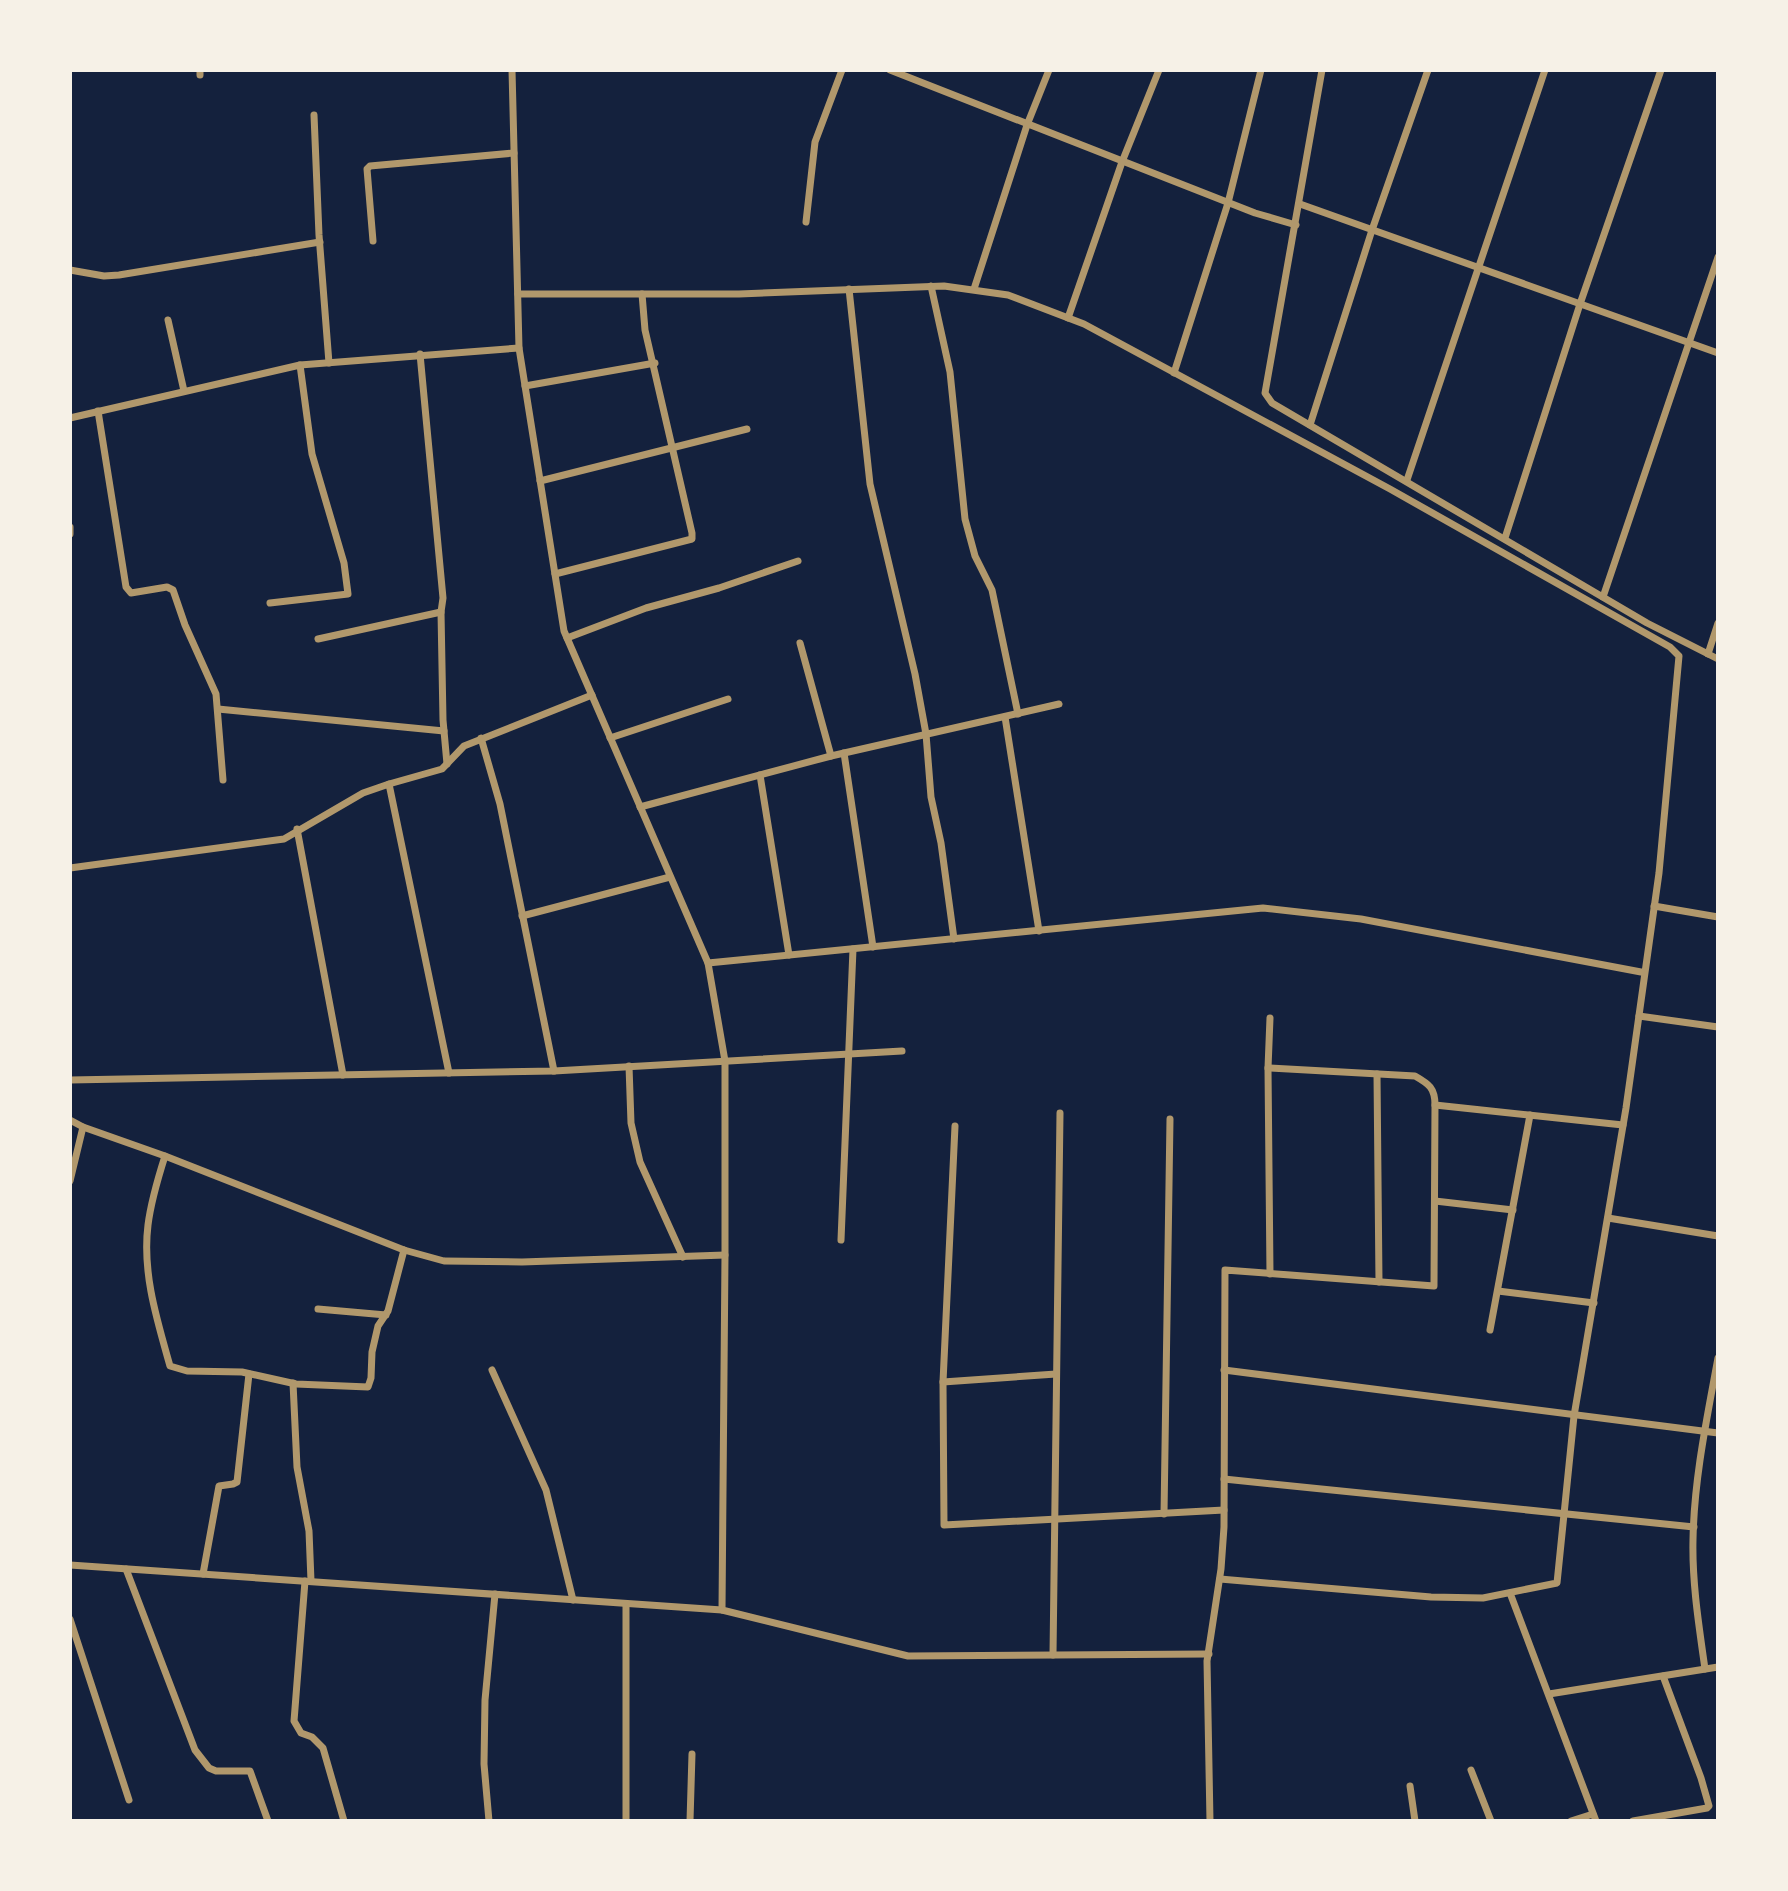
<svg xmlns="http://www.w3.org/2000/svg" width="1788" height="1891" font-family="Barlow,sans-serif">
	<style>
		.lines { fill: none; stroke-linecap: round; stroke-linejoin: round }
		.minor { stroke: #b1986c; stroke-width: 7 }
	</style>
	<rect width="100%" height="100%" fill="#14213d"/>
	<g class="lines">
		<!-- minor -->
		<g class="minor">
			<polyline points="890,70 1255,213 1296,225"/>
			<polyline points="1322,70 1265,393 1272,403 1647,623 1718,659"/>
			<polyline points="200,75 200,70"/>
			<polyline points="314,115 319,235 329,363"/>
			<polyline points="1300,204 1718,353"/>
			<polyline points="806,222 815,142 842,70"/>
			<polyline points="373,241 367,169 370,166 514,153"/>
			<polyline points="70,270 104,276 119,275 320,242"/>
			<polyline points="931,286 950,372 965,519 975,556 992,590 1018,714"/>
			<polyline points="849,289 870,484 915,674 926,734 931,797 941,843 954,939"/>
			<polyline points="974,289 1027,125 1049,70"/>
			<polyline points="518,294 739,294 944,286 1008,295 1084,324 1390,489 1670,647 1679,656 1659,873 1626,1108 1574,1416 1557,1583 1483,1598 1431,1597 1220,1579"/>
			<polyline points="1068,318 1122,162 1159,70"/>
			<polyline points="168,320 184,391"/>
			<polyline points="519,348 564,631 708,963 725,1061 725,1255 722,1610 908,1656 1209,1654"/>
			<polyline points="420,354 443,598 441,612 443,720 447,764"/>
			<polyline points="1174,373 1228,203 1261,70"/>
			<polyline points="525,386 655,363"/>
			<polyline points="98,411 126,587 131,593 167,587 173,590 185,625 216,694 223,780"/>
			<polyline points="70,418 300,365 519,348 512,70"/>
			<polyline points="1310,425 1372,230 1428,70"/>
			<polyline points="1407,480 1545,70"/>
			<polyline points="540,481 747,429"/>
			<polyline points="70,527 70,534"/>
			<polyline points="1505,538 1580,304 1661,70"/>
			<polyline points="555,574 692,539 692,533 645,330 642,294"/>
			<polyline points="1603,597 1718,257"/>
			<polyline points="270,603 348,594 344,563 312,454 300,365"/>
			<polyline points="567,638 646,608 719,588 798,561"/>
			<polyline points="318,639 441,612"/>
			<polyline points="800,643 831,756"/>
			<polyline points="1708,654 1718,623"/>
			<polyline points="218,709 444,731"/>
			<polyline points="1005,717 1039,931"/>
			<polyline points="481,738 500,804 554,1071"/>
			<polyline points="610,738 728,699"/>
			<polyline points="844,753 873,947"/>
			<polyline points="760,775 789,955"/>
			<polyline points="389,784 442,769 464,746 592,695"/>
			<polyline points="640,807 831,756 1059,704"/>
			<polyline points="297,829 343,1075"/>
			<polyline points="70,868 284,839 363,793 389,784 449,1073"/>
			<polyline points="1654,906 1718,917"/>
			<polyline points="522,916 670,877"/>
			<polyline points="708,963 1263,908 1361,919 1641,972"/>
			<polyline points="1639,1016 1718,1027"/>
			<polyline points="629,1066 631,1123 640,1162 683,1257"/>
			<polyline points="1377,1074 1379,1282"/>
			<polyline points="70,1080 554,1071 902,1051"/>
			<polyline points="1435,1105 1623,1125"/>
			<polyline points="70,1120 83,1127 70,1181"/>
			<polyline points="955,1126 943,1382 944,1525 1224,1510"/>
			<polyline points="83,1127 165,1156 404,1250 444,1261 522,1262 725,1255"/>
			<path d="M 165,1156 C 158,1178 151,1201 148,1225 C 142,1273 157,1320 170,1366 L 187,1371 L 242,1372 L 296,1384 L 368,1387 L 371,1378 L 372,1352 L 378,1326 L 388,1311 L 404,1250"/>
			<polyline points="1435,1201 1513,1210"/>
			<polyline points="1608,1218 1718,1236"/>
			<polyline points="841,1240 853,949"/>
			<polyline points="1270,1274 1268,1068 1270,1018"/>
			<polyline points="1498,1291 1594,1303"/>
			<polyline points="318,1309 386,1315"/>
			<polyline points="1490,1330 1530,1115"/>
			<polyline points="492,1370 546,1490 573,1600"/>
			<polyline points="1224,1370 1718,1433"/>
			<polyline points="943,1382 1056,1374"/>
			<polyline points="293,1383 297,1467 309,1531 311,1581"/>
			<polyline points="1224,1479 1694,1527"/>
			<polyline points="1164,1514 1170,1119"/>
			<polyline points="70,1565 722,1610"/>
			<polyline points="126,1569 195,1750 209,1768 216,1771 250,1771 268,1821"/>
			<polyline points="203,1574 219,1486 233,1484 237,1482 249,1374"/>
			<polyline points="305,1581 294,1721 301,1733 312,1737 323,1748 344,1821"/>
			<polyline points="1510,1593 1596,1821"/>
			<polyline points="70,1619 129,1800"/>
			<polyline points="1053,1655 1060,1113"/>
			<path d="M 1705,1669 C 1699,1626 1692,1583 1693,1540 C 1694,1479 1707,1418 1718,1358"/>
			<polyline points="1549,1694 1718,1667"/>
			<polyline points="1471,1770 1491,1821"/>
			<polyline points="1410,1786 1415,1821"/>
			<polyline points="489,1821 484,1764 485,1700 495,1594"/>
			<polyline points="626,1821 626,1604"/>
			<polyline points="690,1821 692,1754"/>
			<path d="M 1210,1821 L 1207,1661 L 1221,1569 L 1224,1527 L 1225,1270 L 1434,1286 L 1435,1105 C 1435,1088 1429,1084 1415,1076 L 1268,1068"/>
			<polyline points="1571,1821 1593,1814"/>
			<polyline points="1633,1821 1707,1808 1709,1806 1701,1778 1663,1676"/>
		</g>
	</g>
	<!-- border -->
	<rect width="1788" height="1891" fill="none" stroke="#f6f1e7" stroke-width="144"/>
</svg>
